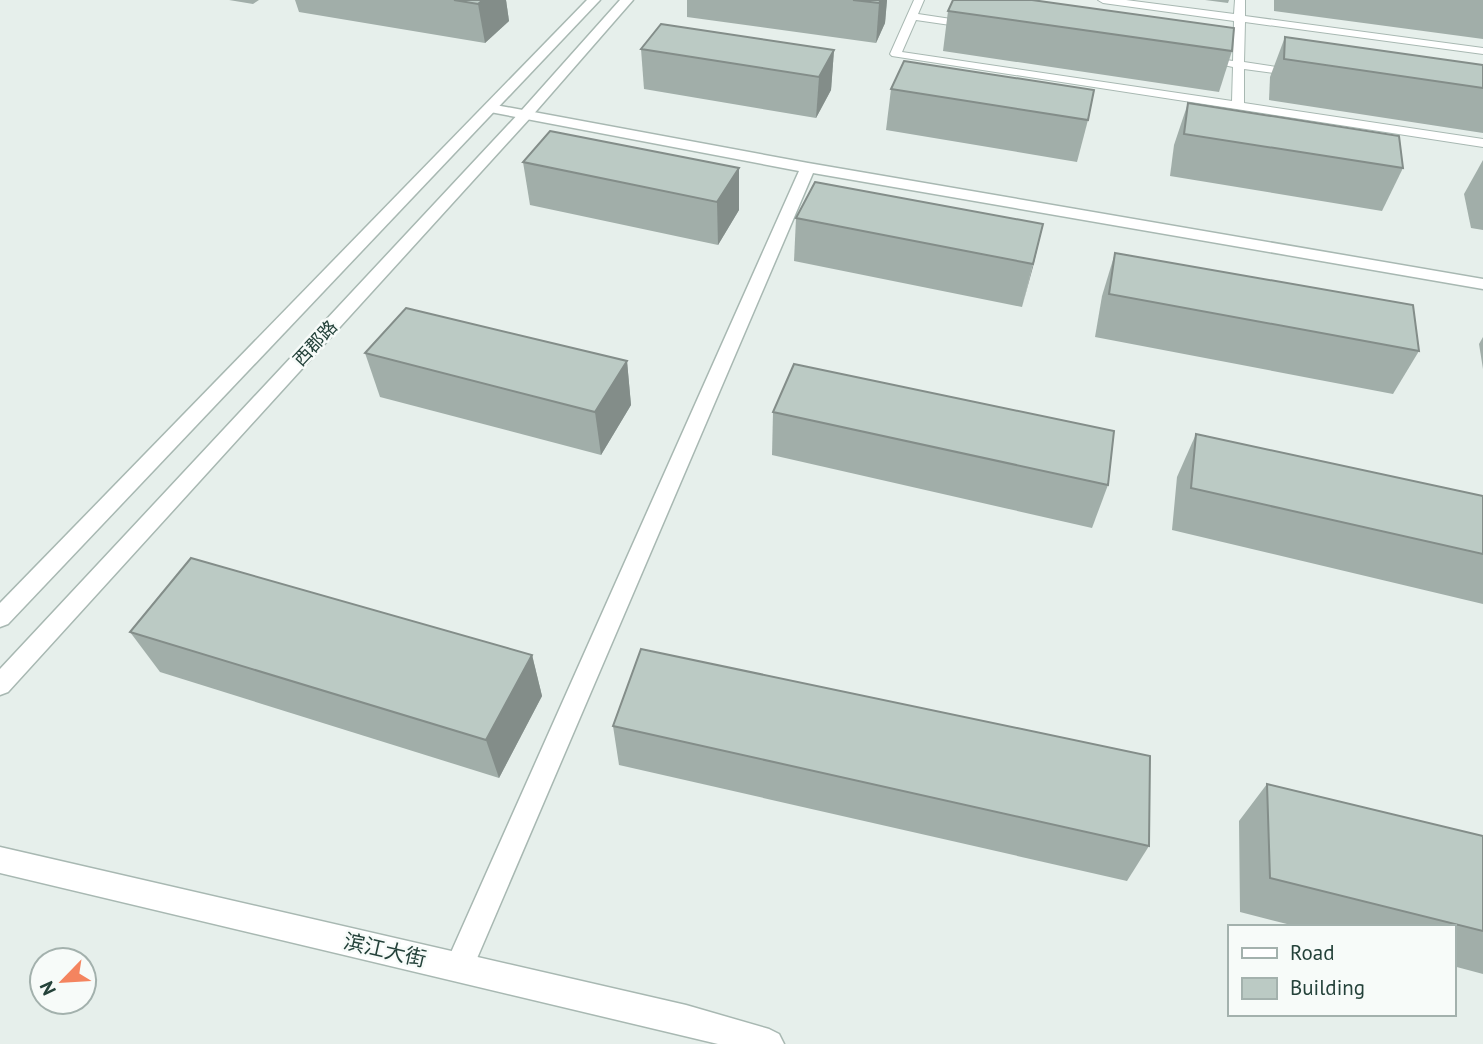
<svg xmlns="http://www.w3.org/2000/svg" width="1483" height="1044" font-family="'PT Sans','Noto Sans SC',sans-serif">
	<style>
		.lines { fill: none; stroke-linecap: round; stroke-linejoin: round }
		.service-casing { stroke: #a8b8b2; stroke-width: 2 }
		.minor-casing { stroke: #a8b8b2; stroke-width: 3 }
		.tertiary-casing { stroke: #a8b8b2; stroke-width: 3 }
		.service { fill: #fff; fill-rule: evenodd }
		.minor { fill: #fff; fill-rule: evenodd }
		.tertiary { fill: #fff; fill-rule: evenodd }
		.wall { fill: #a1aea9 }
		.shaded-wall { fill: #838d89 }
		.building { fill: #bbcac4; stroke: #838d89; stroke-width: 2 }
		.labels { text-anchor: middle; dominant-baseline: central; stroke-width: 5; stroke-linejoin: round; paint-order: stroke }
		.street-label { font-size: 18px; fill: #24423a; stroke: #f7fbf9 }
		.near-street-label { font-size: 21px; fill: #24423a; stroke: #f7fbf9 }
	</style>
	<rect width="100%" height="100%" fill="#e6efeb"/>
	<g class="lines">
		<defs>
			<polygon id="service" points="914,0 924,0 918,14 971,22 976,25 971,28 916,20 902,52 1232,101 1233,67 1200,60 1206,57 1233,61 1234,21 1103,3 1098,0 1126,0 1234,14 1235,0 1245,0 1245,16 1483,48 1483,54 1245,22 1244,62 1296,70 1302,73 1296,76 1244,69 1244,103 1483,139 1483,147 892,56 890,54"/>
			<polygon id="minor" points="490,104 808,163 1483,279 1483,289 813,173 469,977 459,981 449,977 445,967 449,957 799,171 485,111 483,108"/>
			<g id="tertiary">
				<polygon points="587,0 600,0 8,624 0,627 0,603"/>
				<polygon points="620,0 633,0 531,117 8,692 0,695 0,669 521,111"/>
				<polygon points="0,847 686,1005 769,1029 779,1034 784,1044 718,1044 0,873"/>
			</g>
		</defs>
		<!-- service casing -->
		<use href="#service" class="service-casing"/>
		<!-- minor casing -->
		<use href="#minor" class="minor-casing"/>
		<!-- tertiary casing -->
		<use href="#tertiary" class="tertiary-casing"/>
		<!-- service -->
		<use href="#service" class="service"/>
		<!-- minor -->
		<use href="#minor" class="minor"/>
		<!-- tertiary -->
		<use href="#tertiary" class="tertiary"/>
	</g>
	<!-- wall -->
	<g class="wall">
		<polygon points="229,0 259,0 253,4"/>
		<polygon points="295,0 506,0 509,21 485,43 299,12"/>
		<polygon points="687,0 887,0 885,23 876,43 687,17"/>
		<polygon points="1205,0 1229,0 1228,3"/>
		<polygon points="1274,0 1483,0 1483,39 1274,11"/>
		<polygon points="948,11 1232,51 1219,92 943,51"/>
		<polygon points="1285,37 1483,65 1483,133 1269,100 1270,77"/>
		<polygon points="641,49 834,50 831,90 816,118 644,89"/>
		<polygon points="891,89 1088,120 1077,162 886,130"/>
		<polygon points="1188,103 1403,168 1382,211 1170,176 1174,145"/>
		<polygon points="1483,160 1483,230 1471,228 1464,194"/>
		<polygon points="523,162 739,168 739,210 718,245 530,205"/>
		<polygon points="796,218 1043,224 1022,307 794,261"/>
		<polygon points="1115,253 1419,351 1393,394 1095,337 1102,296"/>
		<polygon points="1483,337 1483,369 1479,344"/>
		<polygon points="365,353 627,361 631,405 601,455 380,397"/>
		<polygon points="773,412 1108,485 1092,528 772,455"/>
		<polygon points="1196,434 1483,496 1483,604 1172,530 1177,477"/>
		<polygon points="130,632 532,655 542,696 499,778 160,672"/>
		<polygon points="613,726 1149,846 1127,881 619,765"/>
		<polygon points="1267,784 1483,836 1483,974 1453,966 1453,927 1299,927 1240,912 1239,821"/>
	</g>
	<!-- shaded-wall -->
	<g class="shaded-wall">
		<polygon points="483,0 506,0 509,21 485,43 478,4"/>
		<polygon points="881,0 887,0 885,23 876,43 879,3"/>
		<polygon points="834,50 831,90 816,118 819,77"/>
		<polygon points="739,168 739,210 718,245 717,202"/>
		<polygon points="1043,224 1033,267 1022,307 1033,264"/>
		<polygon points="627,361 631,405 601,455 595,412"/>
		<polygon points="532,655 542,696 499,778 486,740"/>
	</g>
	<!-- building -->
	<g class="building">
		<polygon points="454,0 483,0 478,4"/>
		<polygon points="853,0 881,0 879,3"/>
		<polygon points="953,0 1032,0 1234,28 1232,51 948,11"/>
		<polygon points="661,24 834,50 819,77 641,49"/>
		<polygon points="1285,37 1483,65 1483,88 1284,59"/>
		<polygon points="904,61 1094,90 1088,120 891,89"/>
		<polygon points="1188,103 1399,136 1403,168 1184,134"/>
		<polygon points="550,131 739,168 717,202 523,162"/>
		<polygon points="815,182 1043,224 1033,264 796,218"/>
		<polygon points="1115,253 1413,305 1419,351 1109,294"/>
		<polygon points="406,308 627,361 595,412 365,353"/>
		<polygon points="794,364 1114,431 1108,485 773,412"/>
		<polygon points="1196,434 1483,496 1483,554 1191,488"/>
		<polygon points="191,558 532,655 486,740 130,632"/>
		<polygon points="641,649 1150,756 1149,846 613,726"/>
		<polygon points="1267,784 1483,836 1483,931 1270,878"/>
	</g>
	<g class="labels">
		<!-- street labels -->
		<g class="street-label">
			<text transform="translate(315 343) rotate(-47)">西郡路</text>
		</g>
		<!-- near-street labels -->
		<g class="near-street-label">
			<text transform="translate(385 950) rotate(13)">滨江大街</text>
		</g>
	</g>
	<!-- legend -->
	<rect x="1228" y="925" width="228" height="91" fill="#f7fbf9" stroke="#a3b1ad" stroke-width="2"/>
	<rect x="1242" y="948" width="35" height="10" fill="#ffffff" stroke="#a3b1ad" stroke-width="2"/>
	<text x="1290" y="960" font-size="21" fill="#24423a">Road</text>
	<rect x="1242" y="978" width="35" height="21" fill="#bbcac4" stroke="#a3b1ad" stroke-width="2"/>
	<text x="1290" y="995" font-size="21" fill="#24423a">Building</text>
	<!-- north arrow -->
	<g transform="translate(63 981) rotate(245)"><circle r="33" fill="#f7fbf9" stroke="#a3b1ad" stroke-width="2"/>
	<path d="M0-5L12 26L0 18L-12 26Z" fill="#f4845f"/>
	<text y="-10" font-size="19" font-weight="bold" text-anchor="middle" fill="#24423a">N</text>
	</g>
</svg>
